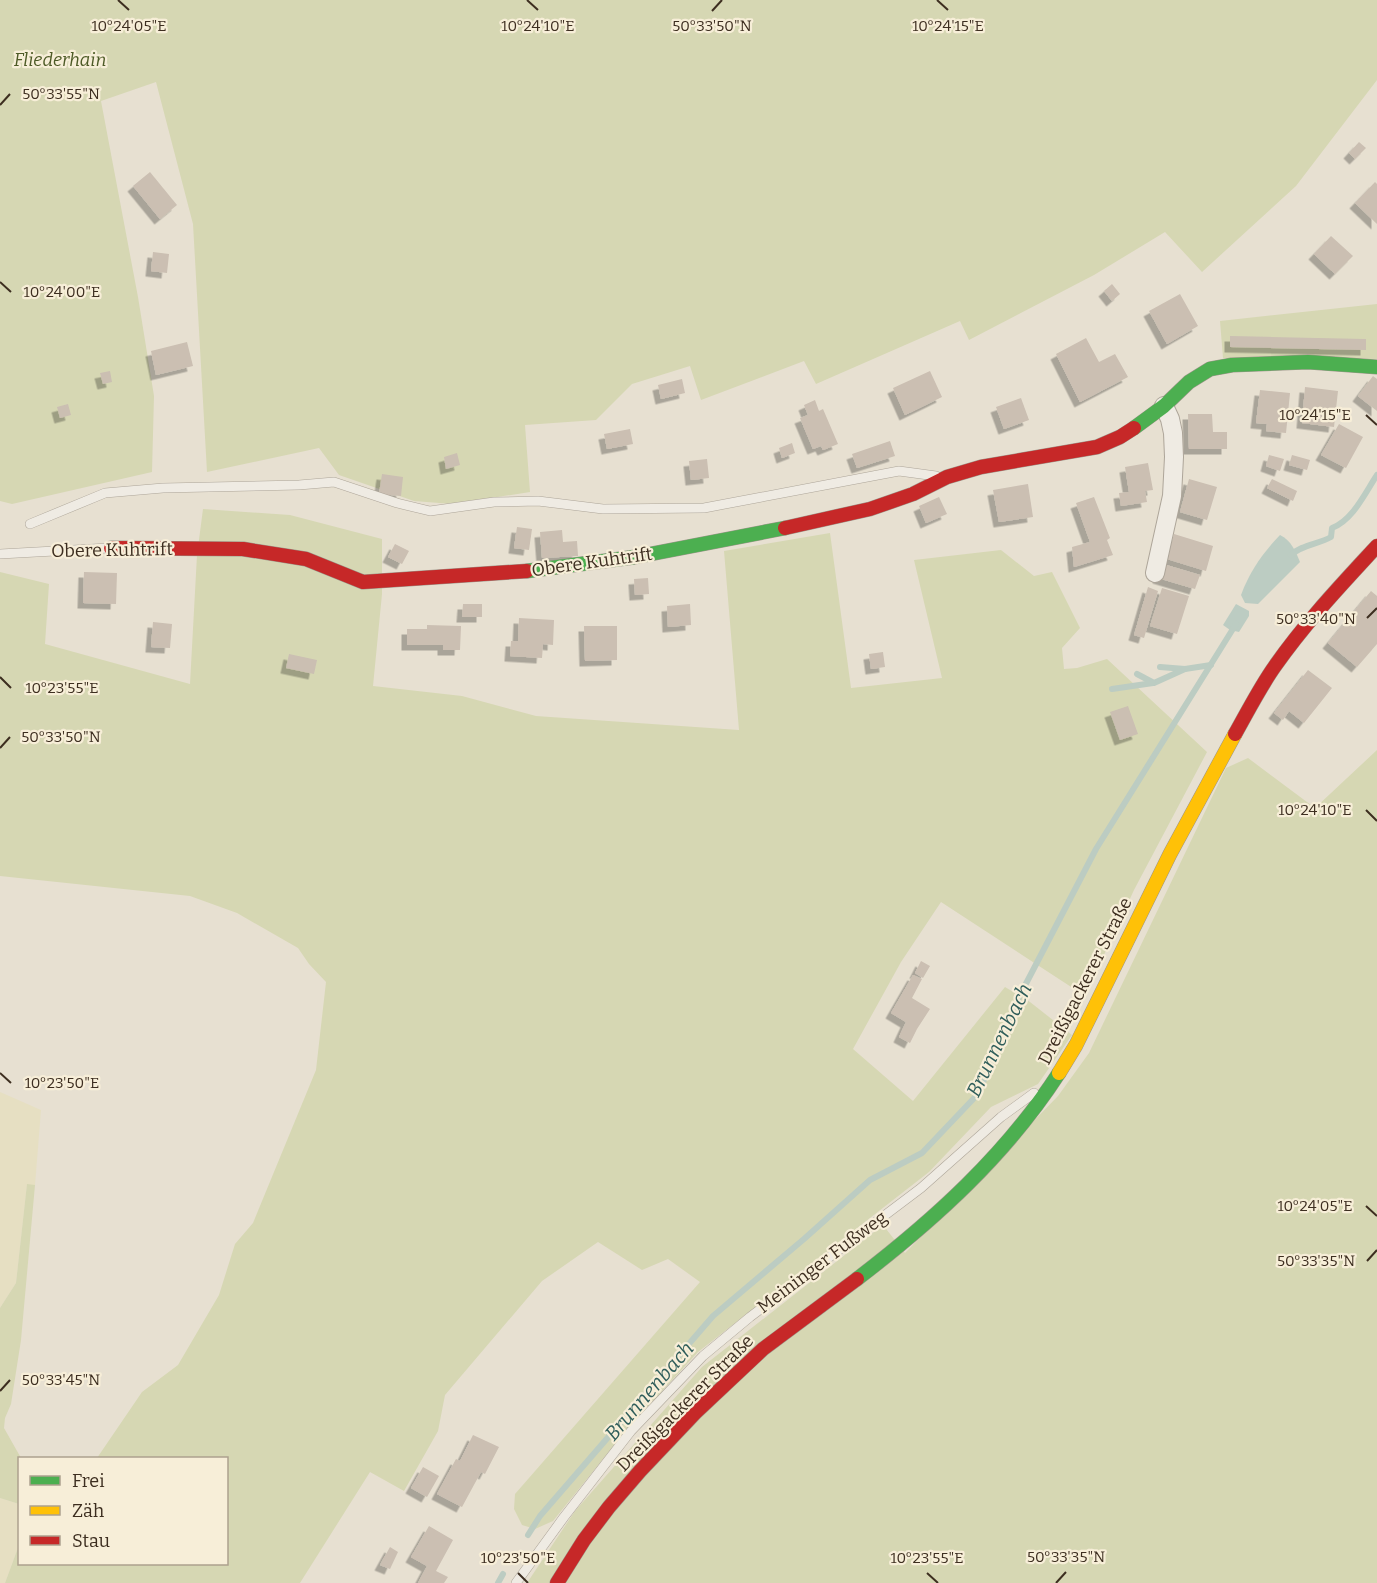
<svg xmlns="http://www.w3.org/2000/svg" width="1377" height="1583" font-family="Bitter,serif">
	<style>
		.farmland { fill: #e6dfc2 }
		.green { fill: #d6d7b3 }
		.water { fill: #bcccc2 }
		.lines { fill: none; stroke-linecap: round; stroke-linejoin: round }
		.stream { stroke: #bcccc2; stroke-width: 6 }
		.building { fill: #cbbfb2; filter: url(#shadow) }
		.lane-casing { stroke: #ada599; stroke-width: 10 }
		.street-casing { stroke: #ada599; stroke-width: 20 }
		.fast-casing { stroke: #9c958a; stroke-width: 15 }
		.slow-casing { stroke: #9c958a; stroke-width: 15 }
		.jam-casing { stroke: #9c958a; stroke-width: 15 }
		.lane { stroke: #efebe3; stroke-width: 9 }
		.street { stroke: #efebe3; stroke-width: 18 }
		.fast { stroke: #4caf50; stroke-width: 14 }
		.slow { stroke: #ffc107; stroke-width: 14 }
		.jam { stroke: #c62828; stroke-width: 14 }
		.ticks { fill: none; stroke: #3d2e20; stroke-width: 2 }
		.labels { text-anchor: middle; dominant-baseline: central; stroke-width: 4.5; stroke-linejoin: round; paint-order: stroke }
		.park-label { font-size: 18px; font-style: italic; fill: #4d5a26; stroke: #f7eed8 }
		.street-label { font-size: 18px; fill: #3d2e20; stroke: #f7eed8 }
		.water-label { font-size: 20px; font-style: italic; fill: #2f5d5a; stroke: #f7eed8 }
		.ticks-label { font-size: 15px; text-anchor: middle; fill: #3d2e20; stroke: #f7eed8; stroke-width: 4.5; stroke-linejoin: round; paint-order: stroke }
	</style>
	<defs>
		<filter id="shadow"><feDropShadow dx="-5.5" dy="5.5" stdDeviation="0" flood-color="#0004"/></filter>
	</defs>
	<rect width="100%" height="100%" fill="#e7e0d1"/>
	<!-- farmland -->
	<g class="farmland">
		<polygon points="0,1092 41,1110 35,1185 27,1185 16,1283 0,1308"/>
		<polygon points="0,1498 19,1504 19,1545 5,1583 0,1583"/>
	</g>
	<!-- green -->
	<g class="green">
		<polygon points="0,0 1377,0 1377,80 1296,186 1202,272 1165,232 1094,275 969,340 960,321 816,384 804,361 701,400 690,366 632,384 596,420 525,425 530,492 452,504 414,501 339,475 319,448 207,472 193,224 156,82 101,101 138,297 154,396 152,472 12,504 0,501"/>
		<polygon points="1377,304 1377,359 1223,358 1220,321"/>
		<polygon points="203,509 290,515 382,539 382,594 373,686 462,696 536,716 739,730 724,551 830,533 851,688 942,678 914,560 1001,550 1034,576 1052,572 1080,628 1062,648 1064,669 1077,668 1107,659 1207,752 1134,890 1085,996 941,902 901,962 853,1049 913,1101 1005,987 1030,1002 1072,1035 1038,1084 991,1107 929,1172 698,1352 629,1427 553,1521 535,1529 522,1525 514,1509 515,1494 700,1282 668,1259 642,1270 598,1242 542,1281 445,1395 438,1431 404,1491 370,1472 300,1583 5,1583 19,1545 20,1564 226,1564 226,1458 97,1458 142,1392 178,1365 219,1295 235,1244 253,1223 316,1070 326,982 309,964 298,948 237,913 190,896 0,876 0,572 49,584 45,644 190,684 197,555"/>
		<polygon points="1377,750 1377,1583 527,1583 575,1511 702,1367 883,1225 905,1253 1058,1096 1089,1053 1226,768 1248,758 1315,808"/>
		<polygon points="27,1184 35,1185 21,1340 11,1404 5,1418 4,1428 21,1458 20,1458 19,1504 0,1498 0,1308 16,1283"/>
	</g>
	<!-- water -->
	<g class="water">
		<path d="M 1280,535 C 1291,540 1296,552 1300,562 L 1258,604 L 1245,603 L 1241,595 C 1250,571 1262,554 1280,535 Z"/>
		<polygon points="1236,604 1249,611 1249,616 1239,632 1230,630 1223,625"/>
	</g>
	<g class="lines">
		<!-- stream -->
		<g class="stream">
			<path d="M 1291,555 C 1301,545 1319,544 1331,537 L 1332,528 C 1353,520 1365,493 1377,475"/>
			<polyline points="1160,667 1185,669 1211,665"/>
			<polyline points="1137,674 1154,683 1185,669"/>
			<polyline points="1112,689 1153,683"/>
			<polyline points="528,1535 540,1516 713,1316 804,1239 870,1180 922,1153 978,1094 1018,999 1096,849 1236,624"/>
			<polyline points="498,1583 503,1574"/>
		</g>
	</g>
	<!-- building -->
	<g class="building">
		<polygon points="1359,142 1366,148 1355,159 1349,153"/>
		<polygon points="150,172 177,205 160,219 133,186"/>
		<polygon points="1375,182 1377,184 1377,224 1355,203"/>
		<polygon points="1331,236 1353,256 1335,274 1314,254"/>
		<polygon points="153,252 169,254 167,273 151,271"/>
		<polygon points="1112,284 1120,294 1112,301 1104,291"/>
		<polygon points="1180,294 1198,326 1167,344 1149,311"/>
		<polygon points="1230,336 1366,339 1366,350 1230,347"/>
		<polygon points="1086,338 1099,362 1115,354 1128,377 1080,402 1056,354"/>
		<polygon points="187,342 193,366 156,375 151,351"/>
		<polygon points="110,371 112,382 103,384 100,373"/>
		<polygon points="930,371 942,397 905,415 893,388"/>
		<polygon points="1373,376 1377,379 1377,411 1358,396"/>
		<polygon points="682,379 685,393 661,399 658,385"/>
		<polygon points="1305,387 1338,391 1334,427 1302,423"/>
		<polygon points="1260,390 1290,393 1286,433 1266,431 1267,424 1256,423"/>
		<polygon points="1021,398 1029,420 1004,429 996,407"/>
		<polygon points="815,400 819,411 823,409 838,444 823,450 821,446 813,449 800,418 808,415 804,405"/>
		<polygon points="68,404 71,415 60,418 57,407"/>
		<polygon points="1188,414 1212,414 1213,432 1227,432 1227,449 1189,449"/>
		<polygon points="1339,424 1363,437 1346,468 1321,455"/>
		<polygon points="630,429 633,444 607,449 604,434"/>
		<polygon points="890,441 895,456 857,468 852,454"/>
		<polygon points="792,443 795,453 782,458 779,448"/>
		<polygon points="457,453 460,465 446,469 444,457"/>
		<polygon points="1269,455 1284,459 1280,471 1266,466"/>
		<polygon points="1292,455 1310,460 1307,470 1289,465"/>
		<polygon points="707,459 709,478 691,480 689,461"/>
		<polygon points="1148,463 1153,490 1145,491 1147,502 1121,506 1119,493 1129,492 1125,467"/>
		<polygon points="382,474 403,477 401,496 379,494"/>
		<polygon points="1189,479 1217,487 1207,520 1180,512"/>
		<polygon points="1272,479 1297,491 1293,501 1267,488"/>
		<polygon points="1028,484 1033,517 999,522 993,490"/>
		<polygon points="939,497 947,514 926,523 919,506"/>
		<polygon points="1094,497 1110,538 1107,540 1113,555 1074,567 1072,547 1090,542 1076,503"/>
		<polygon points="517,527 532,529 529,550 514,548"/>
		<polygon points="562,530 563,542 577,541 578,556 542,558 540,532"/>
		<polygon points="1174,534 1213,546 1206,571 1167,559"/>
		<polygon points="395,544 409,551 402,564 388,557"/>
		<polygon points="1163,564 1200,575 1195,589 1158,578"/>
		<polygon points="84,572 117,573 116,604 83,603"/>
		<polygon points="648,578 649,594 635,595 634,579"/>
		<polygon points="1148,587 1158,591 1144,638 1134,635"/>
		<polygon points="1162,588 1189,596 1177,634 1150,626"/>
		<polygon points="1371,591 1377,596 1377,644 1357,667 1328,643"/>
		<polygon points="463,604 482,604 482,617 462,617"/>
		<polygon points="690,604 691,625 668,627 667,606"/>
		<polygon points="519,618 554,620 553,645 543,644 542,658 510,656 511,641 518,641"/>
		<polygon points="153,622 172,624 170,648 151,647"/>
		<polygon points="427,625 461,626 460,650 443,650 443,645 407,645 407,629 427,629"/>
		<polygon points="584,626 617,626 617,660 585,661"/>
		<polygon points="883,652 885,667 871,669 869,654"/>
		<polygon points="289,654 317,660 314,674 286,668"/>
		<polygon points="1308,670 1332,688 1304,723 1289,711 1283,720 1274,713"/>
		<polygon points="1128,706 1138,734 1120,740 1110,712"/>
		<polygon points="921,961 930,966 923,978 915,973"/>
		<polygon points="913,975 922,979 912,998 930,1009 917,1029 910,1043 899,1037 906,1022 891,1013"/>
		<polygon points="473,1435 499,1447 485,1474 481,1472 462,1507 437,1494 456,1459 460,1461"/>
		<polygon points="423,1467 439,1476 427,1497 411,1488"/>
		<polygon points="429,1526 453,1540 436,1571 448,1577 444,1583 418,1583 427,1566 411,1557"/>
		<polygon points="390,1547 398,1552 390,1569 380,1565"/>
	</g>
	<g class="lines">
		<defs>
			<g id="lane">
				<polyline points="30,524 105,493 163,488 299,485 334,482 397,503 430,511 494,502 538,501 603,509 704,508 899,471 936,476"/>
				<polyline points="0,554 109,548"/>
				<polyline points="516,1583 564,1517 631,1431 703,1356 750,1317 921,1188 1001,1117 1034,1093"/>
			</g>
			<polyline id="street" points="1155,573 1172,496 1174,457 1173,433 1170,419 1164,406"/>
			<g id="fast">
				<polyline points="1134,428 1164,406 1189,382 1210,369 1232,365 1308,362 1377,367"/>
				<polyline points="527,571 635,557 785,528"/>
				<path d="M 857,1279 C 934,1220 1006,1155 1059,1073"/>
			</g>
			<polyline id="slow" points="1059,1073 1076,1045 1170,854 1235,734"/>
			<g id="jam">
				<polyline points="785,528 870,509 913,494 947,477 981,467 1097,447 1120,437 1134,428"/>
				<polyline points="111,548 243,549 306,559 363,582 527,571"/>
				<path d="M 1235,734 C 1248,711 1260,687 1275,666 C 1305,623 1342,584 1377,546"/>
				<polyline points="557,1583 584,1540 609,1507 640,1471 695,1413 763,1349 857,1279"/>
			</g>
		</defs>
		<!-- lane casing -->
		<use href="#lane" class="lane-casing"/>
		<!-- street casing -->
		<use href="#street" class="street-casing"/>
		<!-- fast casing -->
		<use href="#fast" class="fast-casing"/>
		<!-- slow casing -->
		<use href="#slow" class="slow-casing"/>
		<!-- jam casing -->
		<use href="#jam" class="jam-casing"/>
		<!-- lane -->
		<use href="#lane" class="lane"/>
		<!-- street -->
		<use href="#street" class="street"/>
		<!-- fast -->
		<use href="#fast" class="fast"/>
		<!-- slow -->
		<use href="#slow" class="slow"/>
		<!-- jam -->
		<use href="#jam" class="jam"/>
	</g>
	<!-- ticks -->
	<path class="ticks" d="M 118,0 L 129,10M 527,0 L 538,10M 937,0 L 948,10M 712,11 L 722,0M 0,105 L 10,94M 0,282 L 11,292M 1366,415 L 1377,425M 1367,618 L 1377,608M 0,677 L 11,688M 0,748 L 10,737M 1366,810 L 1377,821M 0,1073 L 11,1083M 1366,1206 L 1377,1216M 1367,1261 L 1377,1250M 0,1391 L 10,1380M 518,1573 L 528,1583M 927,1573 L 938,1583M 1056,1583 L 1066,1572"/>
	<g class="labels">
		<!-- park labels -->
		<g class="park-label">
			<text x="60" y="60">Fliederhain</text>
		</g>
		<!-- street labels -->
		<g class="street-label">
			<text transform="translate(112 550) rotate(-1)">Obere Kuhtrift</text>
			<text transform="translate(592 562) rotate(-8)">Obere Kuhtrift</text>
			<text transform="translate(1085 981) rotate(-63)">Dreißigackerer Straße</text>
			<text transform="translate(822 1262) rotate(-37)">Meininger Fußweg</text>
			<text transform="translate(685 1403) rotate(-45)">Dreißigackerer Straße</text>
		</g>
		<!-- water labels -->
		<g class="water-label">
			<text transform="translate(999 1040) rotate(-64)">Brunnenbach</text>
			<text transform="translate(649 1391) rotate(-49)">Brunnenbach</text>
		</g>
	</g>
	<g class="ticks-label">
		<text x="129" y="31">10°24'05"E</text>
		<text x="538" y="31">10°24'10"E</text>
		<text x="948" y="31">10°24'15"E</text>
		<text x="712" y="31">50°33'50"N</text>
		<text x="61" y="99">50°33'55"N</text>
		<text x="62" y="297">10°24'00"E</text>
		<text x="1315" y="420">10°24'15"E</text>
		<text x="1316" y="624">50°33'40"N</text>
		<text x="62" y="693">10°23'55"E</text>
		<text x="61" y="742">50°33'50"N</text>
		<text x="1315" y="815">10°24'10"E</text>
		<text x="62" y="1088">10°23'50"E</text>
		<text x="1315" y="1211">10°24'05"E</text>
		<text x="1316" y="1266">50°33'35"N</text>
		<text x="61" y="1385">50°33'45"N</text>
		<text x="1066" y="1562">50°33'35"N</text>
		<text x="518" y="1563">10°23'50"E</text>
		<text x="927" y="1563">10°23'55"E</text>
	</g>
	<!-- legend -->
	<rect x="18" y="1457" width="210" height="108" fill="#f7eed8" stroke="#ada18e" stroke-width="1.5"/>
	<rect x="30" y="1476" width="30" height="9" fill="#4caf50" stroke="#ada18e" stroke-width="1.5"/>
	<text x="72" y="1487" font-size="18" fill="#3d2e20">Frei</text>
	<rect x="30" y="1506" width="30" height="9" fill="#ffc107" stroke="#ada18e" stroke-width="1.5"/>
	<text x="72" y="1517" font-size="18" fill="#3d2e20">Zäh</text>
	<rect x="30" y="1536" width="30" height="9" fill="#c62828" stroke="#ada18e" stroke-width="1.5"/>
	<text x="72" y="1547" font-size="18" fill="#3d2e20">Stau</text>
</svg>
